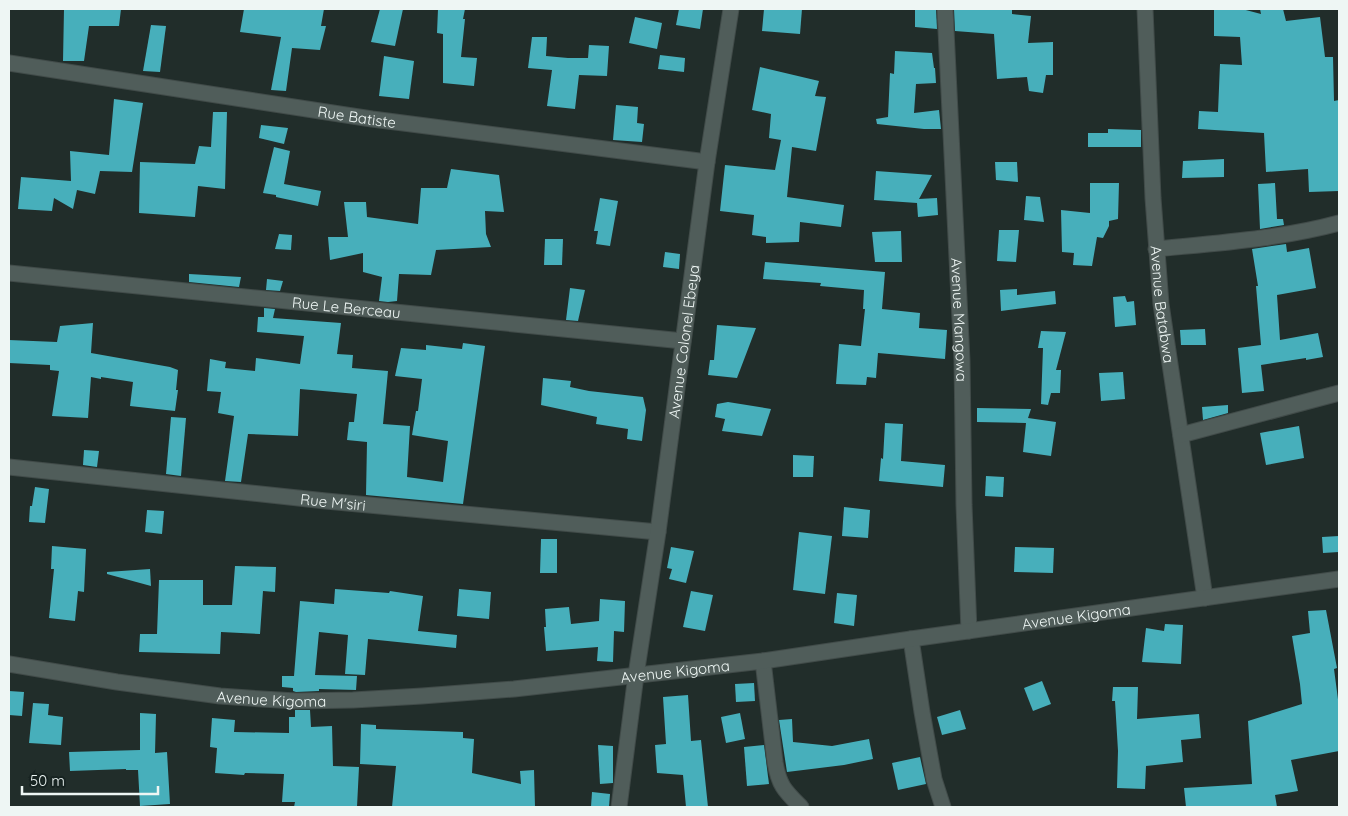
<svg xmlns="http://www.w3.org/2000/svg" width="1348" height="816" font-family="Quicksand,sans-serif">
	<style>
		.building { fill: #47afbb }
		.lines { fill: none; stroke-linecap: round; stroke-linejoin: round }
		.minor-casing { stroke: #414b49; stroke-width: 17 }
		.minor { stroke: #505d5a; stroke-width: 15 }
		.labels { text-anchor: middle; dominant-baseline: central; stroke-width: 5; stroke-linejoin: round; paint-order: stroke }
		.street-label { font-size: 15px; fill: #eef6f4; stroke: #172321 }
	</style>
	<rect width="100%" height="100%" fill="#212d2a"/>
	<!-- building -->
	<g class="building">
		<polygon points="64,9 121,9 119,26 89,26 84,61 63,61"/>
		<polygon points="244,9 324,9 321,26 326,26 320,50 292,48 286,91 271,90 281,37 240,32"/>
		<polygon points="380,9 403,9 395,46 371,42"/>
		<polygon points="438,9 465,9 463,19 465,19 461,57 477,58 474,86 443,83 443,34 437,33"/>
		<polygon points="679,9 703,9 700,29 676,25"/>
		<polygon points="764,9 802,9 800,34 762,31"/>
		<polygon points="915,9 936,9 937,29 915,27"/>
		<polygon points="954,9 1012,9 1012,14 1031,16 1028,43 1053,42 1053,75 1046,75 1043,93 1029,91 1027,77 997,79 994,34 955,31"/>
		<polygon points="1214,9 1242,9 1261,14 1260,9 1283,9 1286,21 1320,17 1325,57 1333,57 1334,101 1339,100 1339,191 1309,192 1308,169 1266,172 1264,133 1198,129 1199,111 1218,112 1220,64 1242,65 1240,37 1214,36"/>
		<polygon points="635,17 662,23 657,49 629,43"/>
		<polygon points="151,25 166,26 160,72 143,71"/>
		<polygon points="532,37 547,37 546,56 568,58 588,58 589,45 609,46 607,76 579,75 575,109 547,106 552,70 528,68"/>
		<polygon points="895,51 932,53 934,68 935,68 936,83 916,84 914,113 939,110 941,129 924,129 877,124 876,119 888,117 890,73 894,74"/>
		<polygon points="660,55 685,58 684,72 658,69"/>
		<polygon points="384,56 414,61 409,99 379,96"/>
		<polygon points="760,67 819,81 815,96 826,97 816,151 792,147 787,197 844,205 841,227 800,222 799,242 766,243 766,237 752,235 754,215 720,211 725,165 775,170 781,140 769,138 771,114 752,110"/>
		<polygon points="114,99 143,103 132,172 100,171 95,194 77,190 73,209 54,198 52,211 18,209 21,177 71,181 70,151 109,155"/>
		<polygon points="616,105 638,107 637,123 644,124 642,142 613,140"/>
		<polygon points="213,112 227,112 225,189 198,186 195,217 139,213 140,162 195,164 199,146 211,147"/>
		<polygon points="261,125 288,128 284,144 259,138"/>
		<polygon points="1108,129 1141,130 1141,147 1088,147 1088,133 1108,133"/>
		<polygon points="274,147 290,151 284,184 321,191 318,206 276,197 276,195 263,193"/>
		<polygon points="1224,159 1224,177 1182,178 1183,161"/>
		<polygon points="995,162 1017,162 1018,182 996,180"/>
		<polygon points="451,169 499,175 504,212 485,211 486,234 491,247 436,250 431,275 399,274 397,301 388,302 379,301 382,277 363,272 363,253 330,260 328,237 348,237 344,202 366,202 367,217 418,224 421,188 447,188"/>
		<polygon points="876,171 932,175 919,199 937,198 938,215 918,217 917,203 874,200"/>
		<polygon points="1090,183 1119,183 1118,219 1109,221 1109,226 1103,238 1097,237 1092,266 1073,265 1074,253 1062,252 1061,210 1090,213"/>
		<polygon points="1275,183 1277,219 1283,219 1284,225 1260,229 1258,184"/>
		<polygon points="1026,196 1040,197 1044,222 1024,220"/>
		<polygon points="600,198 618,201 610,246 596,244 598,231 594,231"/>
		<polygon points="999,230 1019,230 1016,262 997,261"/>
		<polygon points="901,231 902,262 875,262 872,232"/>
		<polygon points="279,234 292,235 291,250 275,249"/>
		<polygon points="545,239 563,239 562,265 544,265"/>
		<polygon points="1286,244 1287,252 1309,248 1316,288 1277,295 1280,340 1318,333 1323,357 1306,360 1306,358 1261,365 1264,391 1242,393 1238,348 1261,345 1256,286 1258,286 1252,249"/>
		<polygon points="665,252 680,254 679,269 663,267"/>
		<polygon points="765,262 885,272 882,309 920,313 919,328 947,330 945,359 878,353 876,378 867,377 866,385 836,384 839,344 861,346 865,309 863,309 864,290 820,286 821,283 763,279"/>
		<polygon points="189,274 241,277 239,287 189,282"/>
		<polygon points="267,279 283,281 280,291 266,290"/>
		<polygon points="570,288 585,290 578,321 566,320"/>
		<polygon points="1017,289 1017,295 1055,291 1056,304 1001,311 1000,290"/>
		<polygon points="1125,296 1127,302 1134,301 1136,325 1115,327 1113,297"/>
		<polygon points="264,308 275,309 273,318 341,323 337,354 353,355 352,368 388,371 383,424 410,426 407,477 443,482 448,441 412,435 416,411 418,411 422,379 395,376 401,348 426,350 426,345 462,349 463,343 485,346 463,504 366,495 367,442 347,440 349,422 354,422 357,394 300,389 298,436 248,434 241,482 225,481 234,416 218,413 221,392 207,391 210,359 226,362 225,368 255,371 256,358 300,364 304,336 257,332 258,317 264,317"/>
		<polygon points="93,323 91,353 170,367 178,370 176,390 178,390 175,411 130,406 133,382 101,377 101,379 91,377 88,418 52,416 59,371 50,370 50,365 9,363 9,340 57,342 60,326"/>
		<polygon points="717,325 756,328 737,378 708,375 710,360 714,360"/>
		<polygon points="1205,329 1206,345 1181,345 1180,330"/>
		<polygon points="1041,331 1066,332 1056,370 1061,370 1060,393 1051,393 1048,405 1041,404 1043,348 1038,348"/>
		<polygon points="1123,372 1125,399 1101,401 1099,373"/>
		<polygon points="543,378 571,381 570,387 589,391 643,397 646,410 642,441 627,439 628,429 596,424 597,417 541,405"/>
		<polygon points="728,402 771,409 762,436 722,431 725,419 715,417 717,404"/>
		<polygon points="1228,405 1228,413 1203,420 1202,407"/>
		<polygon points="977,408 1031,409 1028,418 1056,422 1051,456 1023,452 1026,423 977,422"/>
		<polygon points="171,417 186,418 181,476 166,474"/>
		<polygon points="885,423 903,424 901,461 945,465 943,487 879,481 881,458 883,459"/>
		<polygon points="1299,426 1304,458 1266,465 1260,433"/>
		<polygon points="84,450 99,451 97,467 83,465"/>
		<polygon points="793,455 814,456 813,477 793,477"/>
		<polygon points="986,476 1004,477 1003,497 985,496"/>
		<polygon points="35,487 49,489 45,523 29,522 30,506 32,506"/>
		<polygon points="844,507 870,510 868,538 842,536"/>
		<polygon points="147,510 164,511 162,534 145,532"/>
		<polygon points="799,532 832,536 825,594 793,590"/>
		<polygon points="1339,536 1339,552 1323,553 1322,537"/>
		<polygon points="541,539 557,539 557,573 540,573"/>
		<polygon points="52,546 86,549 84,592 78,591 75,621 49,618 54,569 51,569"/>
		<polygon points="671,547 694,551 686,583 669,579 672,569 667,568"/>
		<polygon points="1015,547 1054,548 1053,573 1014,572"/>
		<polygon points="235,566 276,567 275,592 263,591 260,634 221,632 220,654 139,652 140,634 157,634 159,580 203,580 203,605 232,605"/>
		<polygon points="150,569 151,586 107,574 107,572"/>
		<polygon points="335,589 389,593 390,591 423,596 418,631 457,635 456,648 368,639 365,675 345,674 348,635 319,632 315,675 357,676 356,690 319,689 319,691 296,692 293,691 293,688 282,687 282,676 294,676 300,601 334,604"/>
		<polygon points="459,589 491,592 489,619 457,616"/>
		<polygon points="691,591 713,595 705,631 683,627"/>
		<polygon points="837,593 857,595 854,626 834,623"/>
		<polygon points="600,599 625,601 624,632 614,631 613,662 597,661 598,647 546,651 544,627 546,627 545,609 569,607 571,624 599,621"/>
		<polygon points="1326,610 1337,668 1334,669 1339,707 1339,751 1291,760 1298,791 1275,795 1277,807 1186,807 1184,788 1252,784 1248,721 1302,704 1300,684 1292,636 1310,633 1308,611"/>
		<polygon points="1165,624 1183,625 1181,664 1142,662 1146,628 1164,631"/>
		<polygon points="1042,681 1051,704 1033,711 1024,688"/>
		<polygon points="754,683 755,701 736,702 735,684"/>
		<polygon points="1113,687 1138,687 1137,719 1199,714 1201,738 1181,740 1183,762 1146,766 1145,789 1117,788 1118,751 1115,701 1112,701"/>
		<polygon points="9,691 24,692 22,716 9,715"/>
		<polygon points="688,695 691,741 701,740 708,807 686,807 683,775 657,773 655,745 666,744 663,697"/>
		<polygon points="33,703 49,704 48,715 63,717 61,745 29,743"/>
		<polygon points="295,710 310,710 311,727 332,726 333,766 359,767 357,807 294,807 295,802 282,802 284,774 245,773 244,775 215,773 217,748 210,747 212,718 235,720 234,732 289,733 289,717 295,717"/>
		<polygon points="960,710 966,729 942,735 937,717"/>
		<polygon points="140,713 156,714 155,753 167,752 170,804 140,806 138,770 126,770 126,769 70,771 69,752 140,750"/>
		<polygon points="740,713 745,739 726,743 721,717"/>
		<polygon points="792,719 793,742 832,746 869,739 873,759 844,765 787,772 779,720"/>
		<polygon points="361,724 376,725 376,729 463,732 463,738 474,739 472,773 521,784 520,771 534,770 535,807 392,807 396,766 360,764"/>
		<polygon points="598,745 613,746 613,783 600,784"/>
		<polygon points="764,745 769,784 747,786 744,747"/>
		<polygon points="920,757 926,784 898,790 892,763"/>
		<polygon points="592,792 610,794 609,807 591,807"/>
	</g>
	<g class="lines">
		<defs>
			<g id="minor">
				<path id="s1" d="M 945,9 L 962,361 L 964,505 L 969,631"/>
				<path id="s2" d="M 1145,9 L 1153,198 L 1161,304 L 1205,598"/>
				<path id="s3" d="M 9,63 L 372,119 L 707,162"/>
				<path d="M 1156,249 C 1217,243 1280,239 1339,223"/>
				<path id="s4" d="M 9,273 L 683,341"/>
				<polyline points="1181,435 1339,393"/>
				<path id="s5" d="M 9,467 L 326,501 L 658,532"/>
				<polyline points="911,639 922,712 934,779 943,807"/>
				<path d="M 763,661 L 775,762 C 779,786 785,791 801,807"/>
				<path id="s6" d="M 9,664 L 117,682 L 220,696 L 262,699 L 296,701 L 353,700 L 422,696 L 514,689 L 763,661 L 911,639 L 1339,579"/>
				<path id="s7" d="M 619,807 L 636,675 L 658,532 L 707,162 L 731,9"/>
			</g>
		</defs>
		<!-- minor casing -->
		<use href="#minor" class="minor-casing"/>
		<!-- minor -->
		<use href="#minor" class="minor"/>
	</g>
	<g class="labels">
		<!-- street labels -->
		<g class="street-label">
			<text stroke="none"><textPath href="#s3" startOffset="352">Rue Batiste</textPath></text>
			<text stroke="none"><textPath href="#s2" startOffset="296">Avenue Batabwa</textPath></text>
			<text stroke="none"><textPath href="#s4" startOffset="339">Rue Le Berceau</textPath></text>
			<text stroke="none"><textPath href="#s1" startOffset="311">Avenue Mangowa</textPath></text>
			<text stroke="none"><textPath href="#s7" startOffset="470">Avenue Colonel Ebeya</textPath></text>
			<text stroke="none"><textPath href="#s5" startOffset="326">Rue M'siri</textPath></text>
			<text stroke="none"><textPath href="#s6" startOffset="1075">Avenue Kigoma</textPath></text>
			<text stroke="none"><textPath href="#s6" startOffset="670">Avenue Kigoma</textPath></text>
			<text stroke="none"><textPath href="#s6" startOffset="265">Avenue Kigoma</textPath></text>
		</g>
	</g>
	<!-- border -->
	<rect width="1348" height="816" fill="none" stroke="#eef6f4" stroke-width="20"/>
	<!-- scale -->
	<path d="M22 786v8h136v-8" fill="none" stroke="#eef6f4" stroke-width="2.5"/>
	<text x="30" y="786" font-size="15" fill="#eef6f4" stroke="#172321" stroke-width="4" paint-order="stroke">50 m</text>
</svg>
